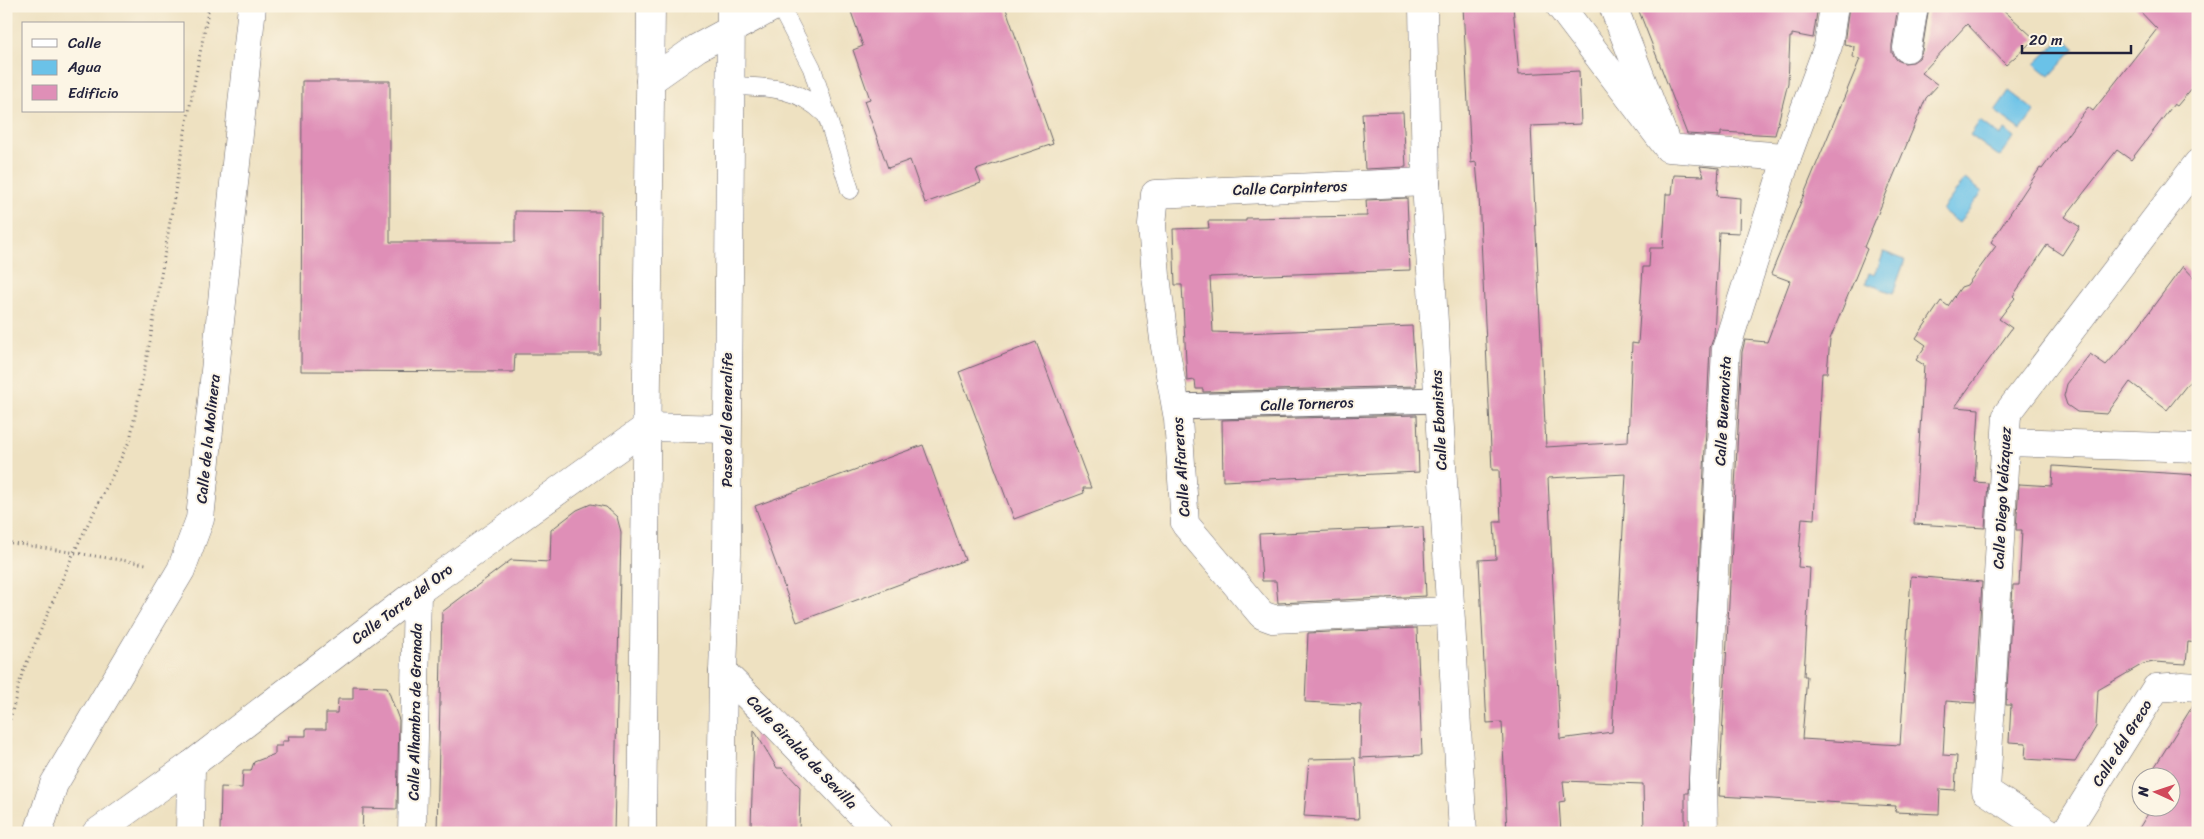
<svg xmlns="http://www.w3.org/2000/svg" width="2204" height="839" font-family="Sriracha,sans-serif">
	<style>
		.water { fill: #6bc2e8; stroke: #467292 }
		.building { fill: #df8fb7; fill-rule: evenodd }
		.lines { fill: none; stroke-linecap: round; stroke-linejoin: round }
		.service-casing { stroke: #69656a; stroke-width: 19 }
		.pedestrian-casing { stroke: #69656a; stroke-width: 27 }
		.minor-casing { stroke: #69656a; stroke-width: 29 }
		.tertiary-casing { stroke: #69656a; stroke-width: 29 }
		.path { stroke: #69656a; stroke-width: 3; stroke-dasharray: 1 4; stroke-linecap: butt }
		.service { stroke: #fff; stroke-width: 18 }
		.pedestrian { stroke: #fff; stroke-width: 25 }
		.minor { stroke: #fff; stroke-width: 28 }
		.tertiary { stroke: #fff; stroke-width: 28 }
		.labels { text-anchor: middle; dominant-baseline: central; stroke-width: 4; stroke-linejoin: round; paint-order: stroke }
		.street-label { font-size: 15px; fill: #22223b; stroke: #fcf5e5 }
	</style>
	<rect width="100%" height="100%" fill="#fcf5e5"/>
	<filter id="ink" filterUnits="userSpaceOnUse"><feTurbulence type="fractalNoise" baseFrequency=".02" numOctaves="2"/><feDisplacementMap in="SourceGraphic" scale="10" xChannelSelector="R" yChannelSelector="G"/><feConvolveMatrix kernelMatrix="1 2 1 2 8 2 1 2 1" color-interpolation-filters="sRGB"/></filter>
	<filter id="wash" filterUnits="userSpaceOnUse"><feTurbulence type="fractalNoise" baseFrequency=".0096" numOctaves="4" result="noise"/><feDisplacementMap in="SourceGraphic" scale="20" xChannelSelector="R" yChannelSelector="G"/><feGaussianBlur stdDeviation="1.12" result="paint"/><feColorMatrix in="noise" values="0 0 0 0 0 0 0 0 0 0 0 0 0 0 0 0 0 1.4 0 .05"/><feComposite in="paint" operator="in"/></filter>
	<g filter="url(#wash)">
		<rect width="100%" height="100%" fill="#eee1c1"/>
		<!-- water -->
		<g class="water">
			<polygon points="2063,37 2075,48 2050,76 2035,64"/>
			<polygon points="2009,91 2035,111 2021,130 1995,111"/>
			<polygon points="1980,121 2000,136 2005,130 2014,137 2000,157 1970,135"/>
			<polygon points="1965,179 1982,192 1959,223 1942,210"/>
			<polygon points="1884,252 1905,260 1893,293 1866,283 1869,273 1875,275"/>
		</g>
		<g id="blocks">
			<!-- building -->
			<g class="building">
				<polygon points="849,6 1005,6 1053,144 976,170 981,183 925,203 910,160 888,168 864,101 870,99 853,50 863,46"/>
				<path d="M 1463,6 L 1513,6 L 1519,74 L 1579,71 L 1581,124 L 1531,126 L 1546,447 L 1628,442 L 1632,343 L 1638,344 L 1643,267 L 1649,267 L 1650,248 L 1663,248 L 1666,194 L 1672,194 L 1674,175 L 1704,176 L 1700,166 L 1719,168 L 1717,196 L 1740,198 L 1739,233 L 1719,232 L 1714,336 L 1710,348 L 1688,793 L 1685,793 L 1685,833 L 1644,833 L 1643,784 L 1563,781 L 1565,801 L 1559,802 L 1561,833 L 1507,833 L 1502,722 L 1487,723 L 1486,707 L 1479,560 L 1496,559 L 1494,522 L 1501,522 L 1499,470 L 1492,470 L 1479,196 L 1476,162 L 1471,163 ZM 1626,474 L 1612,732 L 1560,739 L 1548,478 Z"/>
				<polygon points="1637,6 1818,6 1813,38 1792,34 1792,37 1790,37 1788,83 1775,135 1721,132 1721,136 1687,134"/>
				<polygon points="1849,6 1898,6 1892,45 1892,53 1897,60 1904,63 1913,62 1919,58 1922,51 1929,6 1999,6 2035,39 2006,65 1967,24 1922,73 1938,85 1926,98 1864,247 1867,249 1830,339 1827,373 1822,373 1814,519 1802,518 1798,567 1810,568 1804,676 1807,676 1802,739 1900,745 1911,576 1982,582 1975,703 1946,701 1943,755 1957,756 1955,790 1940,789 1939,814 1895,812 1896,806 1719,796 1742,352 1745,340 1767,342 1790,281 1771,274 1860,59 1853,58 1854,46 1844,44"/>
				<polygon points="2135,6 2198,6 2198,81 2177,106 2174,104 2131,160 2117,150 2065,217 2080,227 2062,255 2047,245 2013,296 2015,298 1999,319 2012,328 1955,407 1979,409 1975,482 1988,483 1985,528 1914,524 1924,365 1916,360 1926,345 1916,338 1941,301 1948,306 1961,287 1967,285 1996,246 1991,242 2040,168 2042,169 2088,107 2093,111 2157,29"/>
				<polygon points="302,81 390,81 390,242 515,242 515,211 601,212 600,354 515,354 514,372 301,371"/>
				<polygon points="1403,112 1406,167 1365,169 1362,113"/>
				<polygon points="1407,198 1410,270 1210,277 1213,332 1244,333 1412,326 1416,386 1203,392 1203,389 1196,389 1195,380 1187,381 1182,285 1175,285 1173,229 1209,228 1208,221 1246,221 1246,218 1367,216 1366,200"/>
				<polygon points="2183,266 2198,282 2198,371 2167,410 2130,382 2107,414 2077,412 2067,405 2064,396 2067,384 2090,354 2106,365 2129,339"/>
				<polygon points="1036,342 1091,488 1083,488 1084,493 1014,519 959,372"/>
				<polygon points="1417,415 1419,472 1223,481 1222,420"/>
				<polygon points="923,445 965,560 797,622 755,506"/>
				<polygon points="2053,466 2198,475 2198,643 2188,642 2186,664 2154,662 2143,664 2098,690 2096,727 2075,762 2025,759 2026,743 2009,742 2011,705 2006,705 2013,585 2019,585 2022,530 2016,530 2019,484 2052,486"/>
				<polygon points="591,504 606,507 617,517 621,532 614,833 437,833 442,612 511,560 550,562 551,530 577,510"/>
				<polygon points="1423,527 1426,596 1278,603 1276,581 1262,581 1259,534"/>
				<polygon points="1417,628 1422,755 1360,758 1361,705 1305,702 1308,633"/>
				<polygon points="353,686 387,687 399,720 397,809 363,808 362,833 220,833 221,787 242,788 243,771 251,771 254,762 275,754 275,746 282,746 282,741 289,741 288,736 306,736 306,729 326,729 326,713 337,713 338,699 353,699"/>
				<polygon points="2195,702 2198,703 2198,833 2136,833 2149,812 2133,803 2142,789 2142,806 2172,806 2172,776 2149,776"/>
				<polygon points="754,730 777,768 782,768 800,787 799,833 766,833 766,827 751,826"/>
				<polygon points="1355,758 1359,819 1304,816 1309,759"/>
			</g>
		</g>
	</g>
	<g filter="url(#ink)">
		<use href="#blocks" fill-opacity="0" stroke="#69656a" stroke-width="1"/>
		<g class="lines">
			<defs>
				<g id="service">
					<polyline points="780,6 812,68 850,190"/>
					<path d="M 730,86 C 768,87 796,86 825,114"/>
				</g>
				<polyline id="pedestrian" points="1176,407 1438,400"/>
				<g id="minor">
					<polyline points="1423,6 1426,182 1463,833"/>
					<polyline points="1613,6 1664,137"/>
					<polyline points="1907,48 1914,6"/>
					<polyline points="650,81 697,48 775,6"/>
					<polyline points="1426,182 1155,194 1152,225 1156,276 1165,347 1178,419 1185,524 1262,615 1273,619 1449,611"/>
					<polyline points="723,672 762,710 879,833"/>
					<polyline points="96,833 191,765 417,592 647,427 727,429"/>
					<polyline points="190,833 191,765"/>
					<polyline points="412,833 417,592"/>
					<polyline points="2065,833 2156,688 2182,686 2198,687"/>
				</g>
				<g id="tertiary">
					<polyline points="1560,6 1668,148 1787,157"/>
					<polyline points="2006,442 2198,448"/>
					<polyline points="38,833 54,784 181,570 200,519 252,6"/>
					<polyline points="642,833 651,6"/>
					<polyline points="721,833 723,672 727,553 731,6"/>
					<polyline points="1704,833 1703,778 1726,349 1787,157 1828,46 1834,6"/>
					<polyline points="2050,833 1986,791 2007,414 2198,163"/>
				</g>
			</defs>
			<!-- service casing -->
			<use href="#service" class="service-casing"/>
			<!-- pedestrian casing -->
			<use href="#pedestrian" class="pedestrian-casing"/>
			<!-- minor casing -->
			<use href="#minor" class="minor-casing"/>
			<!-- tertiary casing -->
			<use href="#tertiary" class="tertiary-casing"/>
			<!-- path -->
			<g class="path">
				<polyline points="6,542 146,564"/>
				<polyline points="6,734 22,674 74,552 130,440 150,341 185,132 209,6"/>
			</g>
			<!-- service -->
			<use href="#service" class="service"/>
			<!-- pedestrian -->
			<use href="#pedestrian" class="pedestrian"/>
			<!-- minor -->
			<use href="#minor" class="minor"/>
			<!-- tertiary -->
			<use href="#tertiary" class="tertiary"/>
		</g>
	</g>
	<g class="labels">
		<!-- street labels -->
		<g class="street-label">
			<text transform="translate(1290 188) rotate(-2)">Calle Carpinteros</text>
			<text transform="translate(1307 404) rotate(-2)">Calle Torneros</text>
			<text transform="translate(1723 411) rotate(-87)">Calle Buenavista</text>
			<text transform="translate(727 420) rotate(-90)">Paseo del Generalife</text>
			<text transform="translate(1439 420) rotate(-93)">Calle Ebanistas</text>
			<text transform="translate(208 439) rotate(-84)">Calle de la Molinera</text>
			<text transform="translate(1181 467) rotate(-94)">Calle Alfareros</text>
			<text transform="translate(2002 498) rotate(-87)">Calle Diego Velázquez</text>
			<text transform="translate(402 604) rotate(-37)">Calle Torre del Oro</text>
			<text transform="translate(415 712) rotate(-89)">Calle Alhambra de Granada</text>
			<text transform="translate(2122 743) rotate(-58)">Calle del Greco</text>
			<text transform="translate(802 752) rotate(46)">Calle Giralda de Sevilla</text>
		</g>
	</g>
	<!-- margin -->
	<rect width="2204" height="839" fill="none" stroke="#fcf5e5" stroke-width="25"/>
	<!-- legend -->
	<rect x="22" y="22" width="162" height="90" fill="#fcf5e5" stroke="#a5a1a1"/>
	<rect x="32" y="39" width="25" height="8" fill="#ffffff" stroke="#a5a1a1"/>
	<text x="68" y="48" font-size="15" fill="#22223b">Calle</text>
	<rect x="32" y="60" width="25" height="15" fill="#6bc2e8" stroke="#a5a1a1"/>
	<text x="68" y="72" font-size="15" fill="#22223b">Agua</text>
	<rect x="32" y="85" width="25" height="15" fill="#df8fb7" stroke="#a5a1a1"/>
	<text x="68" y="98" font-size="15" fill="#22223b">Edificio</text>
	<!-- north arrow -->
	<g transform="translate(2156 792) rotate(273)"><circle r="24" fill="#fcf5e5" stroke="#a5a1a1"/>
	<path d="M0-4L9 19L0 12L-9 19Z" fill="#d1495b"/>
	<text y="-8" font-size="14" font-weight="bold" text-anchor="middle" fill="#22223b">N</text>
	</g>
	<!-- scale -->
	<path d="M2022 45v8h109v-8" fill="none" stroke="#22223b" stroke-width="2.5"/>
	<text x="2029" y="45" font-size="15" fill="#22223b" stroke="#fcf5e5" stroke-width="4" paint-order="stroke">20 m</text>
</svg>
